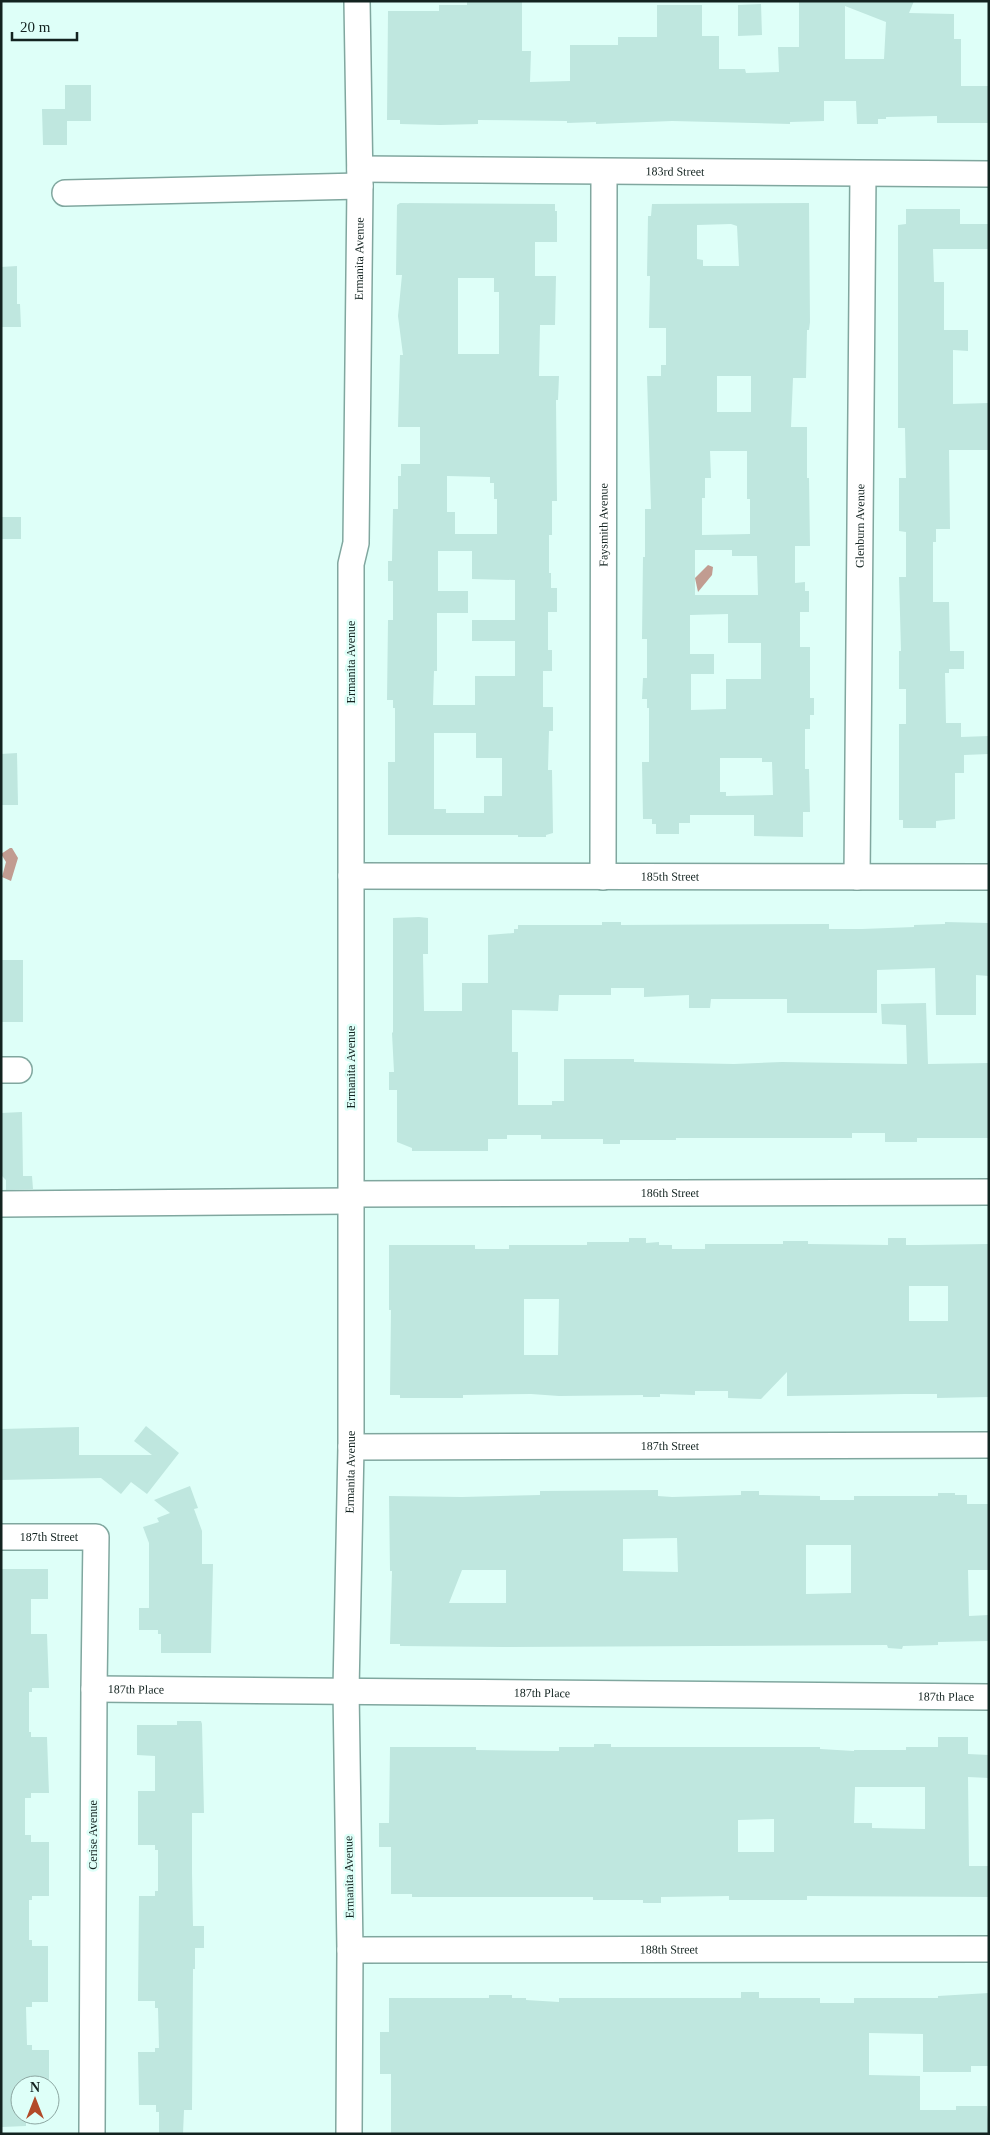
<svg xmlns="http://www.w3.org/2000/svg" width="990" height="2135" font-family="Georgia,serif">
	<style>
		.water { fill: #c19c91 }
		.building { fill: #bfe7df; fill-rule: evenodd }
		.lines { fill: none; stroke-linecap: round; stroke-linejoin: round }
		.minor-casing { stroke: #80a79f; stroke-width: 28 }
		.minor { stroke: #fff; stroke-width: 25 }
		.labels { text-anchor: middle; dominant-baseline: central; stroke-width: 5; stroke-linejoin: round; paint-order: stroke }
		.street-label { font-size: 12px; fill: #132320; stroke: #defff8 }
	</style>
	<rect width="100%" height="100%" fill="#defff8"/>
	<!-- water -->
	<g class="water">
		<polygon points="708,565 713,567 712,575 698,592 695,578"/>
		<polygon points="10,848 12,848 18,858 11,881 2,877 6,862 1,854"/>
	</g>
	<!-- building -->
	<g class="building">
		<path d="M 467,1 L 522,1 L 522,51 L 531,51 L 530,82 L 570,81 L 570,45 L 618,45 L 618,37 L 657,37 L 657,5 L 702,5 L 702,36 L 719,36 L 719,69 L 745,69 L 746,73 L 779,72 L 778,47 L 799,47 L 799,1 L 914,1 L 909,13 L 954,14 L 954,39 L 961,39 L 961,86 L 989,86 L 988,123 L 937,123 L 937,116 L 886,117 L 886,119 L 878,119 L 878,124 L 857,124 L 856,101 L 824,101 L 824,121 L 790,122 L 790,124 L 672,121 L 596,124 L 596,122 L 567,123 L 567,121 L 478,120 L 478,124 L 440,125 L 400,124 L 400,120 L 387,120 L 388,11 L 439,11 L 439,5 L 467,5 ZM 845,6 L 886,22 L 884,59 L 845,59 Z"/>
		<polygon points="761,4 762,35 738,36 738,5"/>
		<polygon points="65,85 91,85 91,121 67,121 67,145 43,145 42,109 65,109"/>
		<path d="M 400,203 L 555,204 L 555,211 L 557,211 L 557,242 L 535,242 L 535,276 L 556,276 L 555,325 L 540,325 L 539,376 L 559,376 L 558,400 L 556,400 L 557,501 L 552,501 L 552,535 L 549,535 L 549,573 L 551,573 L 551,588 L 557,588 L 557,612 L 548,612 L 548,650 L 552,650 L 552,671 L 543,671 L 543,707 L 553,707 L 553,731 L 549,731 L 548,770 L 552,770 L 553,833 L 546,835 L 546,837 L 518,837 L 518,835 L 388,835 L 388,762 L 395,762 L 395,708 L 393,708 L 393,700 L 387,700 L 388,620 L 393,620 L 393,581 L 388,581 L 388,561 L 392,561 L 393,509 L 398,509 L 398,476 L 401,476 L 401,464 L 420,464 L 420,427 L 398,427 L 400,355 L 403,355 L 398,316 L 402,275 L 396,275 L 397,205 ZM 458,278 L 494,278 L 494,292 L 499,292 L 499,354 L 458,354 ZM 447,476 L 490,477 L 490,483 L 494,483 L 494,499 L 497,499 L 497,534 L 455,534 L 455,512 L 447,512 ZM 438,551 L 472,551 L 472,579 L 515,580 L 515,620 L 472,620 L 472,641 L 515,641 L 515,676 L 475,676 L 475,705 L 433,705 L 434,671 L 437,671 L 437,613 L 468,613 L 468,591 L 438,591 ZM 434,733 L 476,733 L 476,758 L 502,758 L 502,796 L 484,796 L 484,813 L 446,813 L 446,809 L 434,809 Z"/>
		<path d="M 809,203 L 810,322 L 809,330 L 807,330 L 806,378 L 793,378 L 791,427 L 807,427 L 807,478 L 809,478 L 810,546 L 795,546 L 795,583 L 805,582 L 805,591 L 809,591 L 809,612 L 800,612 L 800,647 L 810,647 L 810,698 L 814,698 L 814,715 L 810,715 L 810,729 L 805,729 L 805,769 L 809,769 L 810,812 L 803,812 L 803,837 L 754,836 L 754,815 L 690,815 L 690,823 L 679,823 L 679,834 L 656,834 L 656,824 L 652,824 L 652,819 L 643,819 L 642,762 L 649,762 L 649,708 L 647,708 L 647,699 L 642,699 L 643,678 L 647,678 L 647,639 L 642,639 L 643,557 L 645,557 L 645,509 L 651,509 L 647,376 L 661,376 L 661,365 L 666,365 L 666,328 L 649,328 L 650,276 L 647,276 L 648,216 L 651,216 L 652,204 ZM 731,224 L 737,226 L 739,266 L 703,266 L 703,260 L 697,259 L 697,225 ZM 717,376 L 751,376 L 751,412 L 717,412 ZM 710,451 L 747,451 L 747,499 L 750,499 L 750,534 L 702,535 L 702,498 L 705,498 L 705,478 L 711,478 ZM 695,550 L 732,550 L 732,556 L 757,556 L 758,595 L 695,595 ZM 728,614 L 728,643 L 761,643 L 761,679 L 726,679 L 726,709 L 691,710 L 691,674 L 714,674 L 714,654 L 690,654 L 690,615 ZM 720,758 L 762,758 L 762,762 L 772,762 L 773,795 L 726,796 L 726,792 L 720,792 Z"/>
		<polygon points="906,209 960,209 960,224 989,224 989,249 933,249 934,282 944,282 944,330 968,330 968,351 953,350 953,404 989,403 989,450 949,450 950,529 936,529 936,542 933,542 933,602 949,602 950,651 964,651 964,669 949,669 949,673 945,673 946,723 961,723 961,737 989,736 989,754 964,755 964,773 955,773 955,819 936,821 936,828 903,828 903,820 899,820 899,724 906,724 906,689 899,689 899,651 901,651 899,577 906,577 906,532 899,531 899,478 906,478 905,428 898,428 898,225 906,224"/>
		<polygon points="17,266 17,304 20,304 21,327 1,327 1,267"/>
		<rect x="1" y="517" width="20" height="22"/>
		<polygon points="17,753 18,805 1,805 1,754"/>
		<polygon points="419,917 428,918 428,954 423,954 424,1011 462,1011 462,983 488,983 488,935 514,933 514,929 518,929 518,925 602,925 602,922 621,922 621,925 829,924 829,929 862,929 914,927 914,925 945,924 945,922 989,923 989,976 976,975 976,1015 936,1015 935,968 877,970 877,1013 787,1013 787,999 711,999 710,1008 689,1008 689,995 644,997 644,988 611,988 611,995 559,995 558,1011 512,1010 512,1052 518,1052 518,1105 552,1105 552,1101 564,1101 564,1059 634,1059 634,1062 734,1064 782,1062 907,1064 906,1025 882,1024 881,1004 926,1003 928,1064 989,1063 989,1138 917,1138 917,1142 885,1142 885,1133 852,1133 852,1138 676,1138 676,1140 620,1140 620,1144 603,1144 603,1139 541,1139 541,1135 507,1135 507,1139 488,1139 488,1151 412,1151 412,1148 397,1142 397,1090 389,1090 389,1072 394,1072 392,1033 393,1032 393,918"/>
		<rect x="1" y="960" width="22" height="62"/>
		<polygon points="22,1112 23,1176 32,1176 33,1189 6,1190 6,1180 1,1175 1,1113"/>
		<path d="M 629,1238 L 646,1238 L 646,1243 L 659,1242 L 659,1245 L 672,1245 L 672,1249 L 705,1249 L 705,1244 L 783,1244 L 783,1241 L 808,1241 L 808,1244 L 888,1245 L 888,1238 L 906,1238 L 906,1245 L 918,1245 L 989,1244 L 989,1397 L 937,1398 L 937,1394 L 905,1394 L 787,1396 L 787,1372 L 761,1399 L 728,1398 L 728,1391 L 695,1391 L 695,1395 L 660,1394 L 660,1397 L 643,1397 L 643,1395 L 559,1396 L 531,1394 L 463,1395 L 463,1398 L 400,1398 L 400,1395 L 390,1395 L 391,1310 L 389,1310 L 389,1245 L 475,1245 L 475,1249 L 509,1249 L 509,1245 L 587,1245 L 587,1242 L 629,1242 ZM 909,1286 L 948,1286 L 948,1321 L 909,1321 ZM 524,1299 L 559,1299 L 558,1355 L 524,1355 Z"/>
		<polygon points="146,1426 179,1453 147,1494 131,1482 121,1494 101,1478 1,1480 1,1429 79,1427 79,1455 152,1455 134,1441"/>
		<polygon points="190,1486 198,1508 194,1509 202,1531 202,1564 213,1564 211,1653 161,1653 161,1634 158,1634 158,1630 139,1630 139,1608 149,1608 149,1543 143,1527 159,1522 157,1518 170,1513 154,1500"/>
		<path d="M 658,1490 L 658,1496 L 672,1497 L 741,1495 L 741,1491 L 759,1491 L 759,1495 L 820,1496 L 820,1500 L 854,1500 L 854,1496 L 938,1496 L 938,1493 L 955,1493 L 955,1495 L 967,1495 L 967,1504 L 989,1504 L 989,1570 L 968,1570 L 969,1616 L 989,1615 L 989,1641 L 938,1642 L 938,1645 L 903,1646 L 902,1649 L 888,1648 L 887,1645 L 504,1647 L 400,1646 L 400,1644 L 390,1644 L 392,1571 L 390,1571 L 389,1496 L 462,1497 L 540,1495 L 540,1491 ZM 677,1538 L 678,1572 L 623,1571 L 623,1539 ZM 806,1545 L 851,1545 L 851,1593 L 806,1594 ZM 462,1570 L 506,1570 L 506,1603 L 449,1603 Z"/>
		<polygon points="1,1569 48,1569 48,1599 31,1599 31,1634 47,1634 49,1688 32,1688 32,1692 29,1692 29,1732 31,1732 31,1737 47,1737 49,1793 31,1793 31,1798 25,1798 25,1835 31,1835 31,1842 49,1842 49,1896 32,1896 32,1900 29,1900 29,1940 32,1940 32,1946 48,1946 48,2002 32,2002 32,2007 26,2007 27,2045 32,2045 32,2050 49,2050 49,2085 20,2085 20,2115 26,2115 26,2126 2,2127 1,2107"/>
		<polygon points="177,1721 201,1721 202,1724 204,1813 192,1813 192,1873 193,1926 204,1926 204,1948 195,1948 195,1969 193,1969 192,2110 184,2110 183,2134 159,2134 159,2112 156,2112 156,2105 139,2105 138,2052 155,2052 155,2048 159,2048 158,2008 155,2008 155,2001 138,2001 139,1896 155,1896 155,1891 158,1891 158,1850 155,1850 155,1845 138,1845 138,1791 155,1791 155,1756 137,1755 137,1725 177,1725"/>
		<path d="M 938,1737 L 968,1737 L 968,1754 L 989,1755 L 989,1778 L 968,1777 L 969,1866 L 989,1866 L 989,1897 L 809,1896 L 807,1896 L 807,1900 L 729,1900 L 729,1896 L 661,1897 L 661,1903 L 643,1903 L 643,1900 L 593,1900 L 593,1897 L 412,1897 L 412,1894 L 391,1894 L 391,1847 L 379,1847 L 379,1823 L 389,1823 L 390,1747 L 476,1747 L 476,1750 L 559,1751 L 559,1747 L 594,1747 L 594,1744 L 611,1744 L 611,1747 L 820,1747 L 820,1749 L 854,1751 L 854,1750 L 906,1750 L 906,1747 L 938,1747 ZM 855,1787 L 925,1787 L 925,1829 L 872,1828 L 872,1823 L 854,1823 ZM 774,1819 L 774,1852 L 738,1852 L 738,1820 Z"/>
		<polygon points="741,1992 759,1992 759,1998 820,1998 820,2003 854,2003 854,1998 938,1998 938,1996 989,1993 989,2066 971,2066 971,2072 923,2072 923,2034 869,2033 869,2075 920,2076 920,2110 956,2110 956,2106 987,2106 989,2134 391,2134 391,2074 380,2074 380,2032 389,2032 389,1998 489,1998 489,1995 512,1995 512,1998 526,1998 526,2000 559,2002 559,1998 741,1998"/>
	</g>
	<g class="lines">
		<defs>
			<g id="minor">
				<path id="s1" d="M 360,169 L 989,174"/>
				<polyline points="65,193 360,186"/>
				<path id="s2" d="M 351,876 L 989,877"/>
				<path id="s3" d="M 603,877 L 604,173"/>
				<path id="s4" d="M 857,877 L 863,174"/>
				<polyline points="1,1070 19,1070"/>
				<path id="s5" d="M 351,1194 L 989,1192"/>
				<polyline points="1,1204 351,1201"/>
				<path id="s6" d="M 351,1447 L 989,1445"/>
				<path id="s7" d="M 1,1537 L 96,1537 L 94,1689 L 92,2134"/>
				<path id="s8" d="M 94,1689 L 989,1697"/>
				<path id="s9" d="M 350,1950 L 989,1949"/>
				<path id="s10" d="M 349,2134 L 350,1950 L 346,1690 L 351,1447 L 351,564 L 356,543 L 360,186 L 357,1"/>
			</g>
		</defs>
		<!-- minor casing -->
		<use href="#minor" class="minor-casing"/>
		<!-- minor -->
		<use href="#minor" class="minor"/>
	</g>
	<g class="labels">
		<!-- street labels -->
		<g class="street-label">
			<text stroke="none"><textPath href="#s1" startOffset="315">183rd Street</textPath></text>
			<text stroke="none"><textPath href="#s10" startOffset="1876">Ermanita Avenue</textPath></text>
			<text stroke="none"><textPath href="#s3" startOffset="352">Faysmith Avenue</textPath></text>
			<text stroke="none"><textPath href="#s4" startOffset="351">Glenburn Avenue</textPath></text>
			<text transform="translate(351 662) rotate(-90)">Ermanita Avenue</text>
			<text stroke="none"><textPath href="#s2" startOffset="319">185th Street</textPath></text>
			<text transform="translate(351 1067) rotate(-90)">Ermanita Avenue</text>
			<text stroke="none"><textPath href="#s5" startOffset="319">186th Street</textPath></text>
			<text stroke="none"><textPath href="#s6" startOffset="319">187th Street</textPath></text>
			<text stroke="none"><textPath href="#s10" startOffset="662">Ermanita Avenue</textPath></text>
			<text stroke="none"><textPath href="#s7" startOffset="48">187th Street</textPath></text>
			<text stroke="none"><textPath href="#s8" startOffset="42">187th Place</textPath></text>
			<text stroke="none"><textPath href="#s8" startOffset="448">187th Place</textPath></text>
			<text stroke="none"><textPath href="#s8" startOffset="852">187th Place</textPath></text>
			<text transform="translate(93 1835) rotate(-90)">Cerise Avenue</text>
			<text transform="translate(349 1877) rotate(-91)">Ermanita Avenue</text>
			<text stroke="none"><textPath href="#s9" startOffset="319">188th Street</textPath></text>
		</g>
	</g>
	<!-- border -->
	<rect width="990" height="2135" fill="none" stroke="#132320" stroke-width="5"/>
	<!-- north arrow -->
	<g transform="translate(35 2100)"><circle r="24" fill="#defff8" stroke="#8da7a2"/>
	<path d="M0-4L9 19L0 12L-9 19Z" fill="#b24a28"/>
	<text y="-8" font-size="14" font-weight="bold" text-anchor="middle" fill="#132320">N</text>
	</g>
	<!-- scale -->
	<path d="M12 32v8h65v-8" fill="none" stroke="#132320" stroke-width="2.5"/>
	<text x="20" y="32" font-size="15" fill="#132320" stroke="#defff8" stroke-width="4" paint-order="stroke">20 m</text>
</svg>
